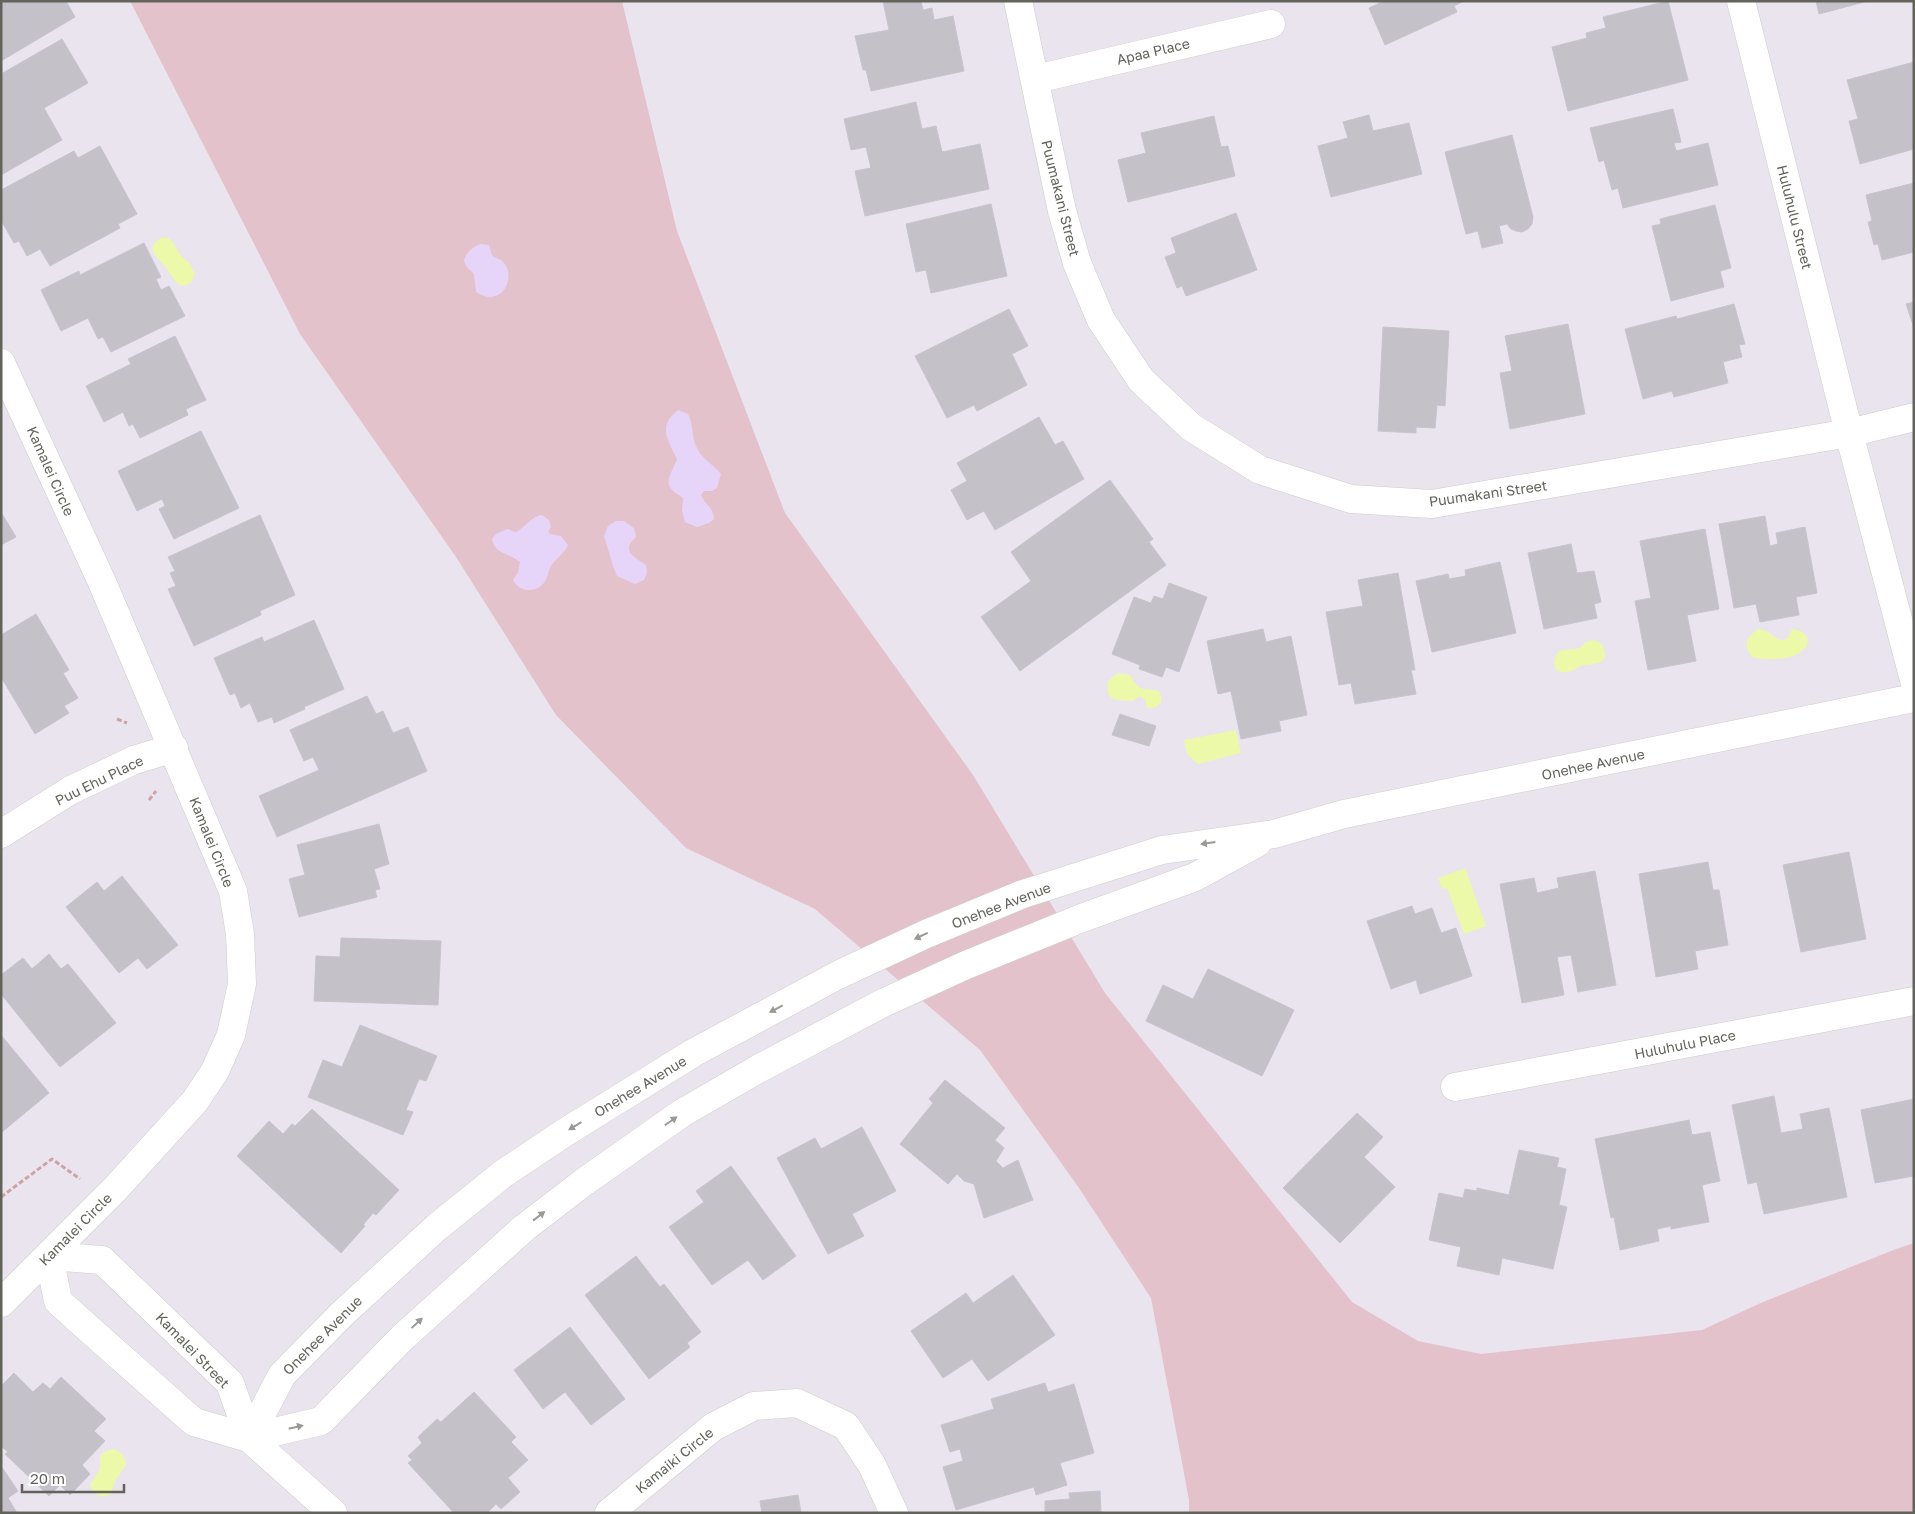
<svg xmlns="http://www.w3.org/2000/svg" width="1915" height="1514" font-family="'Golos Text',sans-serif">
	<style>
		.green { fill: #e4c2cb }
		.sand { fill: #e6d5f8 }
		.water { fill: #ecf9a9 }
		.building { fill: #c4c1c9; stroke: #c9c3d2 }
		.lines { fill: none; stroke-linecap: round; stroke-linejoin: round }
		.street-casing { stroke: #cccec8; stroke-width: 29 }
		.secondary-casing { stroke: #cfd1ca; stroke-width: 29 }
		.path { stroke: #cfa3a4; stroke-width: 3; stroke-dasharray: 5 2.5; stroke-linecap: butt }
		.street { stroke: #fff; stroke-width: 28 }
		.secondary { stroke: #fff; stroke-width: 28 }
		.oneway { fill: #999a95 }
		.labels { text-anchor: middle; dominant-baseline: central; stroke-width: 5; stroke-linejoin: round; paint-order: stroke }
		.street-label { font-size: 14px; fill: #62645c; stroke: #fff }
	</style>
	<rect width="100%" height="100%" fill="#e9e4ee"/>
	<!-- green -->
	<polygon class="green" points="130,1 622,1 677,231 785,513 973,775 1105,993 1352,1302 1418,1341 1481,1354 1702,1330 1763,1302 1896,1249 1914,1243 1914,1513 1189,1513 1189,1500 1151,1298 1077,1185 980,1050 815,909 686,848 556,715 456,557 300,334"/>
	<!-- sand -->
	<g class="sand">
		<path d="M 480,244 L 489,245 L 492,255 C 495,259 499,258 502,261 C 518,274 503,310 476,292 L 474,274 L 466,266 L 464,261 C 466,252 471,249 480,244 Z"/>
		<path d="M 678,410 L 688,414 C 694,425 691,437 697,448 C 702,459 714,465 721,474 L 717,488 L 712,491 L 704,491 L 701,495 C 705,505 713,506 714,519 L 709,523 L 697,527 L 685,522 L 682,511 L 683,498 C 679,495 672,491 670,487 C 665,480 675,466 677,459 C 668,440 657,427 678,410 Z"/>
		<path d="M 542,515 L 549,520 L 551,527 L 548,532 L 550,534 L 561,536 L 568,545 C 564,554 556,558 551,566 C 548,572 547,580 543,584 C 534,594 518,591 513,580 L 518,572 L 520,562 C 510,553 495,555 492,539 L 496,534 L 507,529 L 516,532 C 526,527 530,517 542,515 Z"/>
		<path d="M 616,521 L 624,521 L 634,528 L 636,537 C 621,551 633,556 646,565 L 647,573 L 644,580 L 635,584 L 617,576 L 614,569 L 604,536 L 608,526 Z"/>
	</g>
	<!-- water -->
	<g class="water">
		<path d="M 166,237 C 177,242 176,255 189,262 L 195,274 L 191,283 L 182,286 C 173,282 170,272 164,265 C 156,256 144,248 161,238 Z"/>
		<path d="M 1759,629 C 1773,630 1775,645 1788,638 L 1792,629 C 1803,629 1814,639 1804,649 C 1793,661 1768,660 1754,658 C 1742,648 1745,636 1759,629 Z"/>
		<path d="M 1593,640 C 1599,641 1602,643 1604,649 C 1610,666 1590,663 1581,666 C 1576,668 1572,672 1566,672 C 1552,674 1552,659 1559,651 L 1580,648 L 1586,642 Z"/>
		<path d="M 1118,673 L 1130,675 C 1133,680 1136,686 1141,688 C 1151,693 1163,684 1161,702 C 1157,708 1152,710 1146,707 L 1146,700 L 1139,696 L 1133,701 C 1117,700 1105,703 1108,681 Z"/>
		<polygon points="1236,730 1241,753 1198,764 1187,754 1184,740"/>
		<polygon points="1465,868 1486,926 1464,934 1447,888 1442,889 1438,878"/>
		<path d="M 113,1449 C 122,1452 125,1456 126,1465 L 116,1479 L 111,1494 C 100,1499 93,1495 90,1484 L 100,1469 L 100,1456 L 106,1451 Z"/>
	</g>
	<!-- building -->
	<g class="building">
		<polygon points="1,1 66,1 75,17 1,61"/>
		<polygon points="883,1 921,1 923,10 932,8 934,20 953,16 964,71 871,91 866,70 863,70 855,36 889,30"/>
		<polygon points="1384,1 1462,1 1462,2 1454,6 1457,12 1385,45 1369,8"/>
		<polygon points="1668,1 1688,80 1568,111 1552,47 1587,38 1586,33 1606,28 1603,17"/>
		<polygon points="1816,1 1868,1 1819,14"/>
		<polygon points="62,39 88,83 44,108 62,140 1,175 1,74"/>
		<polygon points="1914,62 1914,149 1860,164 1849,121 1858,119 1847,80"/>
		<polygon points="916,102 922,129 936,126 942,152 980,144 989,189 865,216 855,171 871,168 866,147 851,150 844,119"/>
		<polygon points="1673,109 1681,142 1674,143 1676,151 1708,143 1718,185 1623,208 1618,188 1612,190 1604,160 1599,162 1590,128"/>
		<polygon points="1369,115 1373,131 1409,123 1422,174 1331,197 1318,146 1348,138 1343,122"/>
		<polygon points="1214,116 1221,147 1228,146 1235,176 1128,202 1118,160 1146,153 1141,133"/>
		<polygon points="1512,135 1533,217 1532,224 1528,229 1522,232 1516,231 1511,229 1507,224 1499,226 1503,243 1482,248 1478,231 1466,234 1445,152"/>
		<polygon points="100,146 137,214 118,224 120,228 50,266 40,249 27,256 19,241 14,243 1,220 1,190 74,151 78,158"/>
		<polygon points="1914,183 1914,252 1882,260 1878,244 1874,245 1868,222 1872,221 1866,195"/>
		<polygon points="991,204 1007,276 931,293 926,270 916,272 906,224"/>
		<polygon points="1715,205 1731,268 1720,271 1724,287 1671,301 1652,226 1661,224 1660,219"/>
		<polygon points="1236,213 1257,270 1186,296 1182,286 1177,288 1165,257 1176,253 1171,238"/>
		<polygon points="144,243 161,277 156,279 161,290 169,286 185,316 111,352 103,337 98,339 88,318 61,331 41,290 79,271 80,275"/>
		<polygon points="1914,302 1914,328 1906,304"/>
		<polygon points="1734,304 1745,344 1739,345 1742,357 1723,362 1728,383 1674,397 1672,391 1643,399 1625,329 1676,316 1677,319"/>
		<polygon points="1009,309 1028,346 1012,354 1027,385 977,411 974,405 947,418 915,356"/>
		<polygon points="1568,324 1585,414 1510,429 1500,373 1512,371 1505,336"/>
		<polygon points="1383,327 1449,331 1445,406 1437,405 1435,428 1416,427 1416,433 1378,431"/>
		<polygon points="175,336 206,400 186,409 188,415 140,438 133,424 129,426 123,412 104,422 86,386 131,364 128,359"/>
		<polygon points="1039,417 1055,445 1063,441 1084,479 995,530 984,511 967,520 951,490 967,481 957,463"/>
		<polygon points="201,431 239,508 174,539 159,509 165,506 162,499 137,511 118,471"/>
		<polygon points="1110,480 1153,539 1149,542 1166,565 1020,671 981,617 1031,581 1011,552"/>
		<polygon points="1,512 16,537 1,545"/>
		<polygon points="260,515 295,595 260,611 261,615 194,646 168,589 176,586 170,573 175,571 168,557"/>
		<polygon points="1765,516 1770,546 1778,544 1776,533 1805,527 1817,593 1796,597 1799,615 1760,622 1756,604 1734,608 1719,524"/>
		<polygon points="1705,529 1719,609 1687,615 1696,661 1648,670 1635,601 1651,598 1640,541"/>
		<polygon points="1571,544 1577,573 1594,571 1601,602 1594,604 1597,618 1544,629 1528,553"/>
		<polygon points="1500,562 1516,633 1432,652 1416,581 1448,574 1449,579 1466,576 1465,570"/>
		<polygon points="1398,573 1415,670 1411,670 1416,694 1355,704 1351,683 1339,685 1326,612 1363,606 1358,580"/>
		<polygon points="1169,583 1207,597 1179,672 1166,667 1162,677 1139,669 1140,665 1112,654 1134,597 1151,603 1154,596 1163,599"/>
		<polygon points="36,614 69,670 63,673 78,698 64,706 69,713 35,734 1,677 1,635"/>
		<polygon points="314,620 344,689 304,707 305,709 274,723 272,717 258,722 250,703 241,708 235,693 230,695 214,658 262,637 264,642"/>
		<polygon points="1263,629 1266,642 1291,636 1307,715 1279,721 1281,731 1241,739 1231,691 1218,694 1207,641"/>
		<polygon points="367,696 376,714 383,711 393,733 408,727 427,771 277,837 259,796 319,770 313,757 304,761 290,730"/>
		<polygon points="1120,714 1156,726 1149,746 1112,735"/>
		<polygon points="379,824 389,864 374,869 380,889 375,890 377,897 299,917 289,879 305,875 297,845"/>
		<polygon points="1849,852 1866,939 1801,952 1783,865"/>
		<polygon points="1708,862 1713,890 1719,890 1728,945 1695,951 1698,969 1656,977 1639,874"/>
		<polygon points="1595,871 1616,985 1578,992 1571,955 1557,957 1564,995 1522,1003 1500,884 1534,878 1537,893 1559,888 1557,878"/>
		<polygon points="122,876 178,945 147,969 138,958 119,973 66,907 97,882 104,891"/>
		<polygon points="1412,906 1415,914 1432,908 1441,933 1456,928 1472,976 1420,994 1416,980 1391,989 1367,921"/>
		<polygon points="341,938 441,941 438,1005 314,1001 316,956 340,957"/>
		<polygon points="49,954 61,969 68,964 116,1023 60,1067 1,994 1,975 23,958 32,969"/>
		<polygon points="1208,969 1294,1010 1262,1076 1146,1021 1163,985 1193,999"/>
		<polygon points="360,1025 437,1056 426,1081 419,1079 406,1110 413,1112 403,1135 308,1097 323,1060 342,1067"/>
		<polygon points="1,1035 49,1093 2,1132 1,1131"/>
		<polygon points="945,1080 1005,1128 995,1140 1004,1148 996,1161 1003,1168 1018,1160 1033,1200 984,1218 974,1184 964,1181 957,1174 948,1184 900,1144 933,1103 929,1099"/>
		<polygon points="1774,1096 1781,1133 1803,1129 1800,1114 1829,1108 1847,1197 1764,1214 1757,1182 1748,1184 1732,1105"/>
		<polygon points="1914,1099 1914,1176 1875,1183 1861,1110"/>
		<polygon points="312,1109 399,1190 376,1215 373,1213 363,1225 365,1226 341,1253 237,1156 269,1121 283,1134 292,1124 295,1126"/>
		<polygon points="1357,1113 1383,1137 1364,1157 1395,1187 1340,1243 1283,1188"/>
		<polygon points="1689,1120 1692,1135 1710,1132 1720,1181 1702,1185 1709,1222 1671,1229 1671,1226 1657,1229 1659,1241 1620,1250 1614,1217 1611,1218 1595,1139"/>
		<polygon points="862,1127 896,1191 852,1214 864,1236 828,1254 777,1158 815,1138 821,1149"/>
		<polygon points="1519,1150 1559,1158 1557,1167 1566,1169 1559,1205 1567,1207 1553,1269 1502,1258 1499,1275 1457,1266 1461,1247 1429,1240 1439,1193 1463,1198 1465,1189 1477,1191 1477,1188 1509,1195"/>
		<polygon points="731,1166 796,1256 763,1280 748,1260 712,1285 669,1227 704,1202 696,1191"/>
		<polygon points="636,1256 660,1287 664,1284 701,1332 687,1343 690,1347 649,1379 585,1295"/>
		<polygon points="1013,1275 1055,1335 988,1381 972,1359 943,1378 911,1331 966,1293 973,1303"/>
		<polygon points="570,1327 625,1399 591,1425 565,1392 543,1409 514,1370"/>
		<polygon points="14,1373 33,1392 43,1383 50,1389 61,1377 106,1419 94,1431 105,1441 82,1465 90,1474 70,1495 60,1485 49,1496 5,1454 8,1452 1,1446 1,1386"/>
		<polygon points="1045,1383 1048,1392 1074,1384 1094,1453 1060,1463 1067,1485 1036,1495 1034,1487 956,1510 943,1467 963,1461 960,1449 950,1452 941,1425 994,1409 991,1399"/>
		<polygon points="474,1392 516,1437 511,1442 528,1460 508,1478 520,1492 501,1509 496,1504 487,1513 454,1513 408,1463 412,1460 408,1456 422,1443 418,1437 437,1419 441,1422"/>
		<polygon points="1,1466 18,1491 8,1498 17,1513 1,1513"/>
		<polygon points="1100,1491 1101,1513 1045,1513 1045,1501 1070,1499 1069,1493"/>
		<polygon points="798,1495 801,1513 762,1513 760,1501"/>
	</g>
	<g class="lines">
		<defs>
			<g id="street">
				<polyline points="1018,1 1062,211 1077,263 1101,320 1141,380 1191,427 1260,470 1351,499 1432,504 1849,433 1914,417"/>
				<polyline points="1741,1 1849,433 1914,680"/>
				<polyline points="1036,79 1271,24"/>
				<polyline points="1,363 102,582 233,891 240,934 242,984 231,1035 215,1071 195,1101 115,1189 1,1303"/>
				<polyline points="1,834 71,790 134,760 174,748"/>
				<polyline points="1455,1087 1914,1001"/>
				<polyline points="249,1438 230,1383 102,1260 49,1256 58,1301 89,1329 194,1422 249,1438 333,1513"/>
				<polyline points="609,1513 713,1427 754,1406 797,1403 846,1426 872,1465 894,1513"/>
			</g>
			<g id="secondary">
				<polyline points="249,1438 282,1375 342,1314 437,1227 504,1173 564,1133 693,1053 838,975 926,934 1023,894 1162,850 1274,834 1344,814 1914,698"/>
				<polyline points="249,1438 321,1421 403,1337 524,1228 584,1182 682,1113 758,1069 883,1003 966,965 1082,918 1195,877 1257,843"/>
			</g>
		</defs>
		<!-- street casing -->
		<use href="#street" class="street-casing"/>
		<!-- secondary casing -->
		<use href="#secondary" class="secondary-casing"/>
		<!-- path -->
		<g class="path">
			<polyline points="117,719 127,723"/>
			<polyline points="149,800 156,791"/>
			<polyline points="1,1197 52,1159 80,1179"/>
		</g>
		<!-- street -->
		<use href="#street" class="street"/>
		<!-- secondary -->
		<use href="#secondary" class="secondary"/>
	</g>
	<!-- one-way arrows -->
	<defs><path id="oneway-solid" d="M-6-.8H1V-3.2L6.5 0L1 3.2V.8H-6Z" transform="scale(1.25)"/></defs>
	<g class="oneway">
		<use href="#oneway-solid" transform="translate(1208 843) rotate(172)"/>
		<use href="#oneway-solid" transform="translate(921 936) rotate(155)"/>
		<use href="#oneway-solid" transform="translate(776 1009) rotate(152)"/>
		<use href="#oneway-solid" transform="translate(671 1121) rotate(-35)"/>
		<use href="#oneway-solid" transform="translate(575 1126) rotate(149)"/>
		<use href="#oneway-solid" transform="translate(539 1216) rotate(-38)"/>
		<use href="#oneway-solid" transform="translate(417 1323) rotate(-43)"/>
		<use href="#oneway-solid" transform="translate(296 1427) rotate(-13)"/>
	</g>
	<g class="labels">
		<!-- street labels -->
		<g class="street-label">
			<text transform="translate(1153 51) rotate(-13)">Apaa Place</text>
			<text transform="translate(1061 198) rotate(76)">Puumakani Street</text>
			<text transform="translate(1795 217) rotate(76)">Huluhulu Street</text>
			<text transform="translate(51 471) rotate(66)">Kamalei Circle</text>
			<text transform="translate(1488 493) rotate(-8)">Puumakani Street</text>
			<text transform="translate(1593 764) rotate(-12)">Onehee Avenue</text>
			<text transform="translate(99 780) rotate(-26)">Puu Ehu Place</text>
			<text transform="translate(212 842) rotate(68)">Kamalei Circle</text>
			<text transform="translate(1001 905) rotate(-21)">Onehee Avenue</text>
			<text transform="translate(1685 1044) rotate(-11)">Huluhulu Place</text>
			<text transform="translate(640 1086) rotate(-31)">Onehee Avenue</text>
			<text transform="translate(75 1229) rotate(-45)">Kamalei Circle</text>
			<text transform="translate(322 1335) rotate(-45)">Onehee Avenue</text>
			<text transform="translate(193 1350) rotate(46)">Kamalei Street</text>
			<text transform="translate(674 1460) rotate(-39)">Kamaiki Circle</text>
		</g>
	</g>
	<!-- border -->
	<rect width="1915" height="1514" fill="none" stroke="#62645c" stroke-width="5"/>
	<!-- scale -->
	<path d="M22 1484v8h102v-8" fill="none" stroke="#62645c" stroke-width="2.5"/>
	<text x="30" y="1484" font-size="15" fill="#62645c" stroke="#ffffff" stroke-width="4" paint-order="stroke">20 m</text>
</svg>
